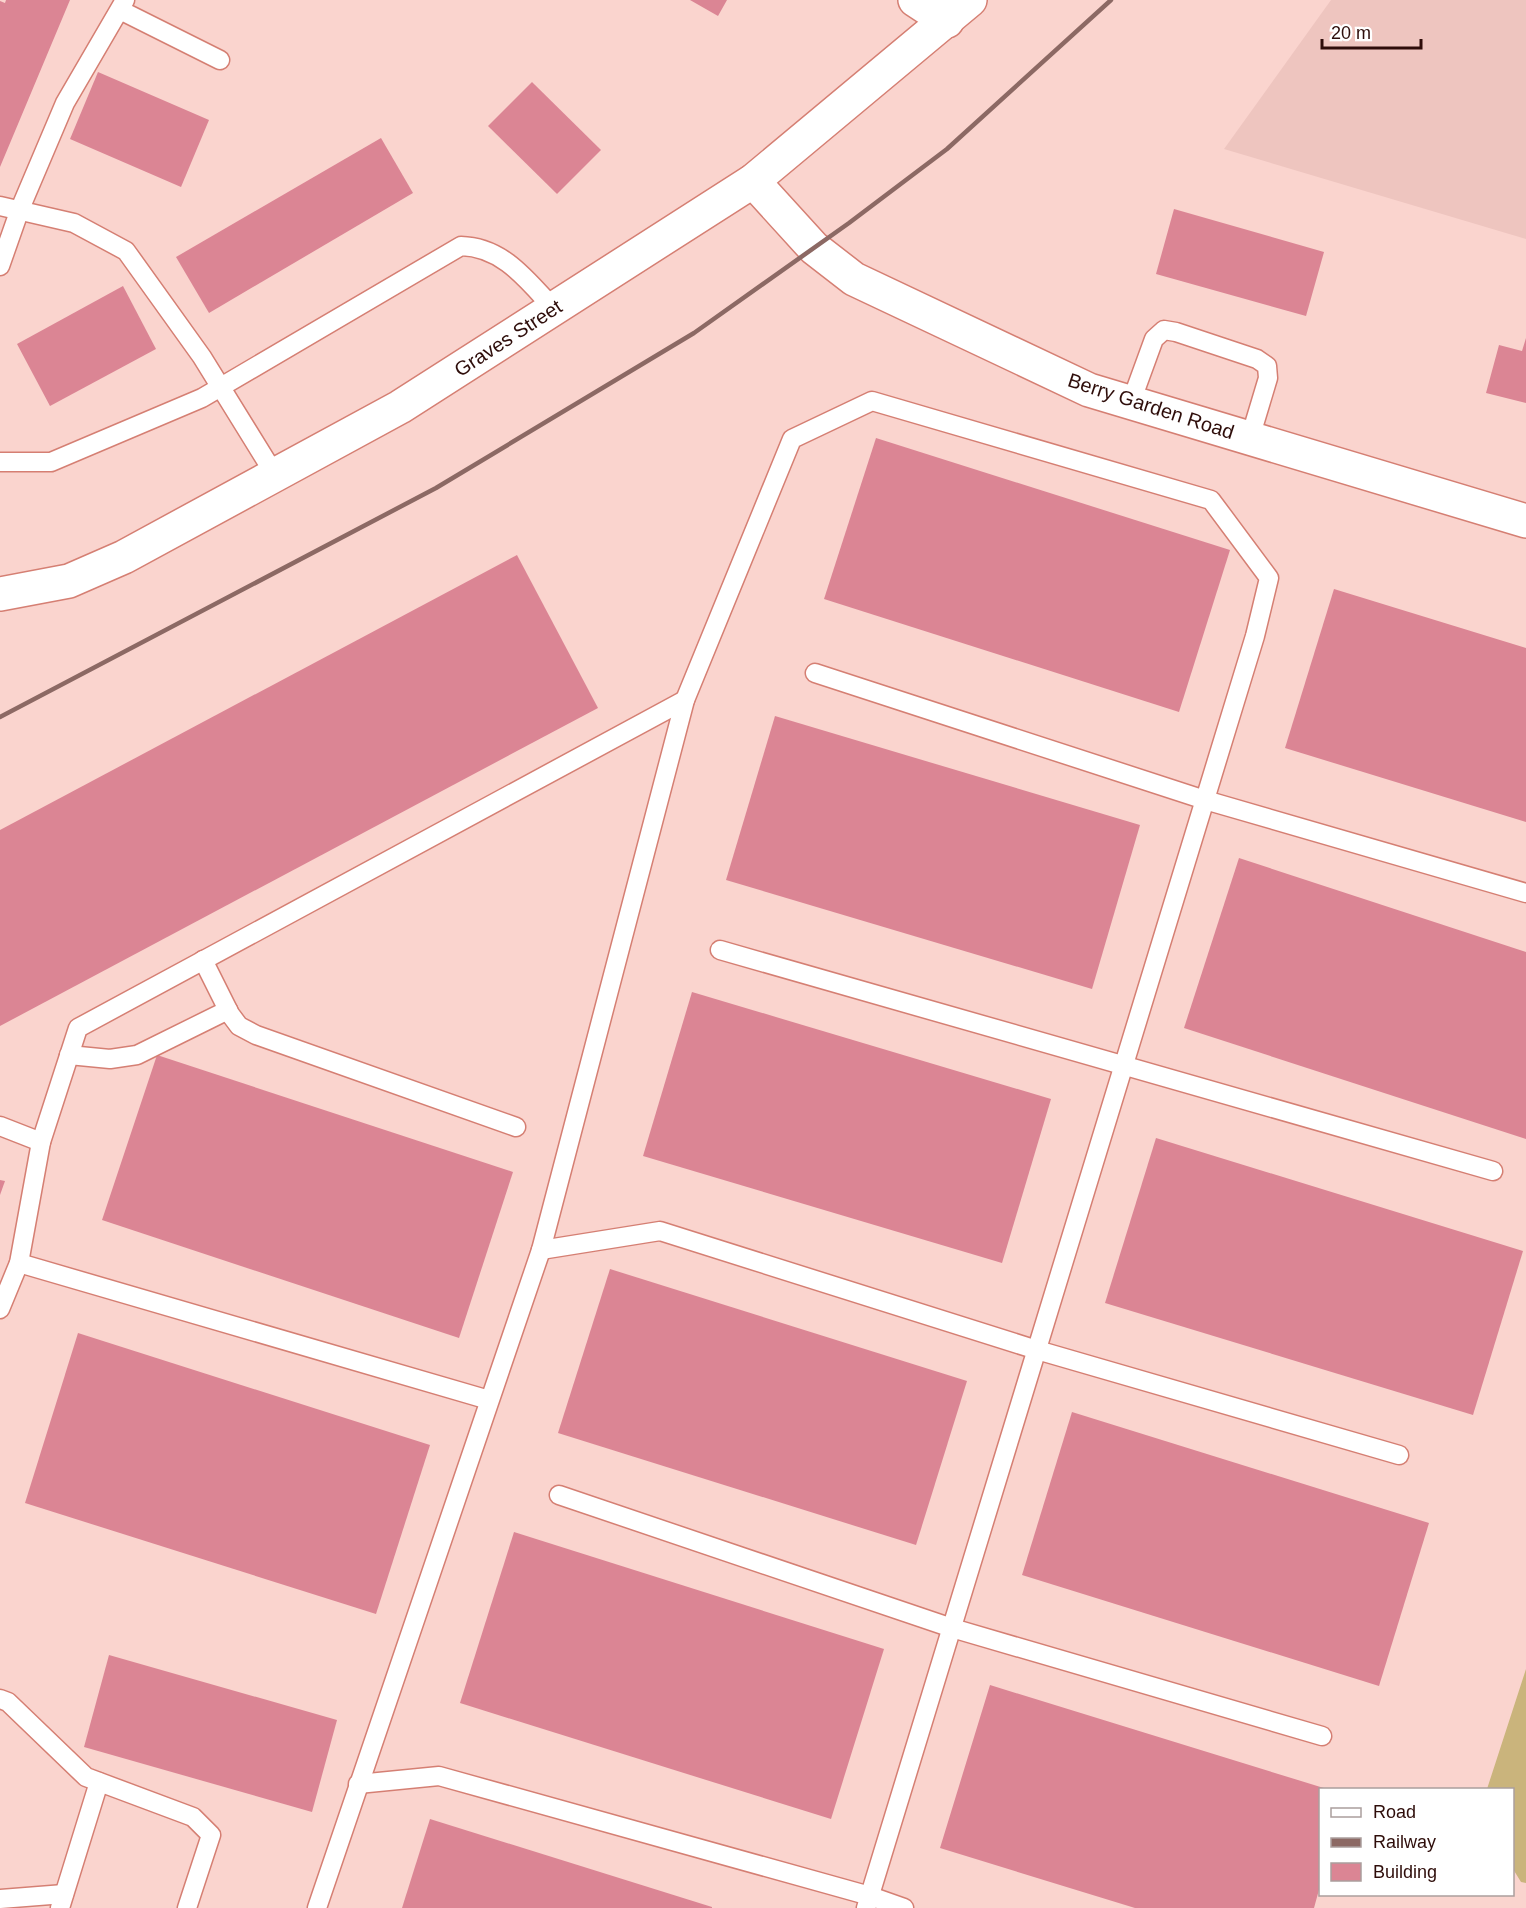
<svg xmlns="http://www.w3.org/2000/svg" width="1526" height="1908" font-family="Helvetica,sans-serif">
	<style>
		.built { fill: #eec5bf }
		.green { fill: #cab47c }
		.building { fill: #db8594 }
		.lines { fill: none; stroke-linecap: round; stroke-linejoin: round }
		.lane-casing { stroke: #d57f73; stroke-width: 21 }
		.street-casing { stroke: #d57f73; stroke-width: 36 }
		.secondary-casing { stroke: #d57f73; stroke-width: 36 }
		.lane { stroke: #fff; stroke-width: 18 }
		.street { stroke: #fff; stroke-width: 33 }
		.secondary { stroke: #fff; stroke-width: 33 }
		.rail { stroke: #8c6964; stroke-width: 4.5 }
		.labels { text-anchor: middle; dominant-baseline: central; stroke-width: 6; stroke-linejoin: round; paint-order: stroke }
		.street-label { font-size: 20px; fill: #2e0d0a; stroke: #fff }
	</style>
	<rect width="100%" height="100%" fill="#fad4ce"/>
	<!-- built -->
	<polygon class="built" points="1331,0 1526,0 1526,239 1224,149"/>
	<!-- green -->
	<polygon class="green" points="1526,1669 1526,1883 1521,1882 1513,1869 1512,1790 1487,1789"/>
	<!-- building -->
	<g class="building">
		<polygon points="6,0 70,0 0,167 0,1 5,3"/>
		<polygon points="690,0 727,0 718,16"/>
		<polygon points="98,72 209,120 181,187 70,139"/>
		<polygon points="532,82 601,150 557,194 488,126"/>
		<polygon points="381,138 413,193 209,313 176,257"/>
		<polygon points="1174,209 1324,252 1306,316 1156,274"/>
		<polygon points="123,286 156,349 50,406 17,344"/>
		<polygon points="1526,338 1526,403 1486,393 1499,345 1522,351"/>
		<polygon points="876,438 1230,550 1179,712 824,599"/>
		<polygon points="517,555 598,708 0,1026 0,830"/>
		<polygon points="1334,589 1526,648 1526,822 1285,748"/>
		<polygon points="775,716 1140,825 1092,989 726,880"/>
		<polygon points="1239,858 1526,952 1526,1139 1184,1028"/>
		<polygon points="692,992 1051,1099 1002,1263 643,1156"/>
		<polygon points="157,1055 513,1172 459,1338 102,1220"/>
		<polygon points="1156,1138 1523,1251 1473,1415 1105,1303"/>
		<polygon points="0,1180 5,1181 0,1195"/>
		<polygon points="610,1269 967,1381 916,1545 558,1433"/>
		<polygon points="78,1333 430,1445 376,1614 25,1503"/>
		<polygon points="1072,1412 1429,1523 1379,1686 1022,1575"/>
		<polygon points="514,1532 884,1649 831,1819 460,1703"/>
		<polygon points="109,1655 337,1720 312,1812 84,1747"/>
		<polygon points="990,1685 1327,1789 1320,1790 1320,1886 1314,1908 1135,1908 940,1848"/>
		<polygon points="430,1819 712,1907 712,1908 402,1908"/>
	</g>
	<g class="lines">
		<defs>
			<g id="lane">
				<polyline points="120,10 220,60"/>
				<polyline points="0,206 74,223 126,251 202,357 275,475"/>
				<polyline points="0,266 20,209 65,103 125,0"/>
				<polyline points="1131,402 1154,339 1164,330 1176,332 1257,359 1267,366 1268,378 1250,438"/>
				<path d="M 0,462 L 51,462 L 202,398 L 461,246 C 503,247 527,280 554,309"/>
				<polyline points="815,673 1205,800 1526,893"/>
				<polyline points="720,950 1493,1171"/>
				<polyline points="203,960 230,1014 239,1026 256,1035 516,1127"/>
				<polyline points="69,1055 110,1059 137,1055 228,1010"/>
				<polyline points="0,1126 41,1142"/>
				<polyline points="541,1250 660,1231 1037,1350 1399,1455"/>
				<polyline points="19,1263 489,1400"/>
				<polyline points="0,1309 19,1263 41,1142 78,1028 685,700"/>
				<polyline points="559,1495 952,1628 1322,1736"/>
				<polyline points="0,1699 8,1702 86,1777 193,1817 211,1835 187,1908"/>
				<polyline points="358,1784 439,1776 870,1896 904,1908"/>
				<polyline points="0,1899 64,1894"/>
				<polyline points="60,1908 99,1782"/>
				<polyline points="317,1908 541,1250 685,700 792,439 872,401 1211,500 1269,578 1255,636 866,1908"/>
			</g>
			<g id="street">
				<polyline points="915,0 947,21"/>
				<polyline points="753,181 814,248 854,279 1089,390 1526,521"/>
			</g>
			<polyline id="secondary" points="0,594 69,581 124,557 400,407 753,181 970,0"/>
		</defs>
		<!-- lane casing -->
		<use href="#lane" class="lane-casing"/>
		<!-- street casing -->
		<use href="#street" class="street-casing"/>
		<!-- secondary casing -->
		<use href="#secondary" class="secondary-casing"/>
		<!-- lane -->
		<use href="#lane" class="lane"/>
		<!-- street -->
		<use href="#street" class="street"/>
		<!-- secondary -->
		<use href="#secondary" class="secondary"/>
		<!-- rail -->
		<polyline class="rail" points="0,717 436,488 694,333 849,223 947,149 1111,0"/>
	</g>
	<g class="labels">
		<!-- street labels -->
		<g class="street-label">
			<text transform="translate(508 338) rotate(-33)">Graves Street</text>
			<text transform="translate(1151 406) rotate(18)">Berry Garden Road</text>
		</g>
	</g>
	<!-- legend -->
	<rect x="1319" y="1788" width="195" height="108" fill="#ffffff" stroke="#ab9e9d" stroke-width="1.5"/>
	<rect x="1331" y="1808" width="30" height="9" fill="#ffffff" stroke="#ab9e9d" stroke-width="1.5"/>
	<text x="1373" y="1818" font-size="18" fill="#2e0d0a">Road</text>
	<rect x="1331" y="1838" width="30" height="9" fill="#8c6964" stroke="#ab9e9d" stroke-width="1.5"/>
	<text x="1373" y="1848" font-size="18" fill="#2e0d0a">Railway</text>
	<rect x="1331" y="1863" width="30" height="18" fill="#db8594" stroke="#ab9e9d" stroke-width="1.5"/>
	<text x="1373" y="1878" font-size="18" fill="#2e0d0a">Building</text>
	<!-- scale -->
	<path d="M1322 39v9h99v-9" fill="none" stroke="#2e0d0a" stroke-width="3"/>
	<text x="1331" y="39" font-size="18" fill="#2e0d0a" stroke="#ffffff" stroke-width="4.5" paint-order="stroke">20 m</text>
</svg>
